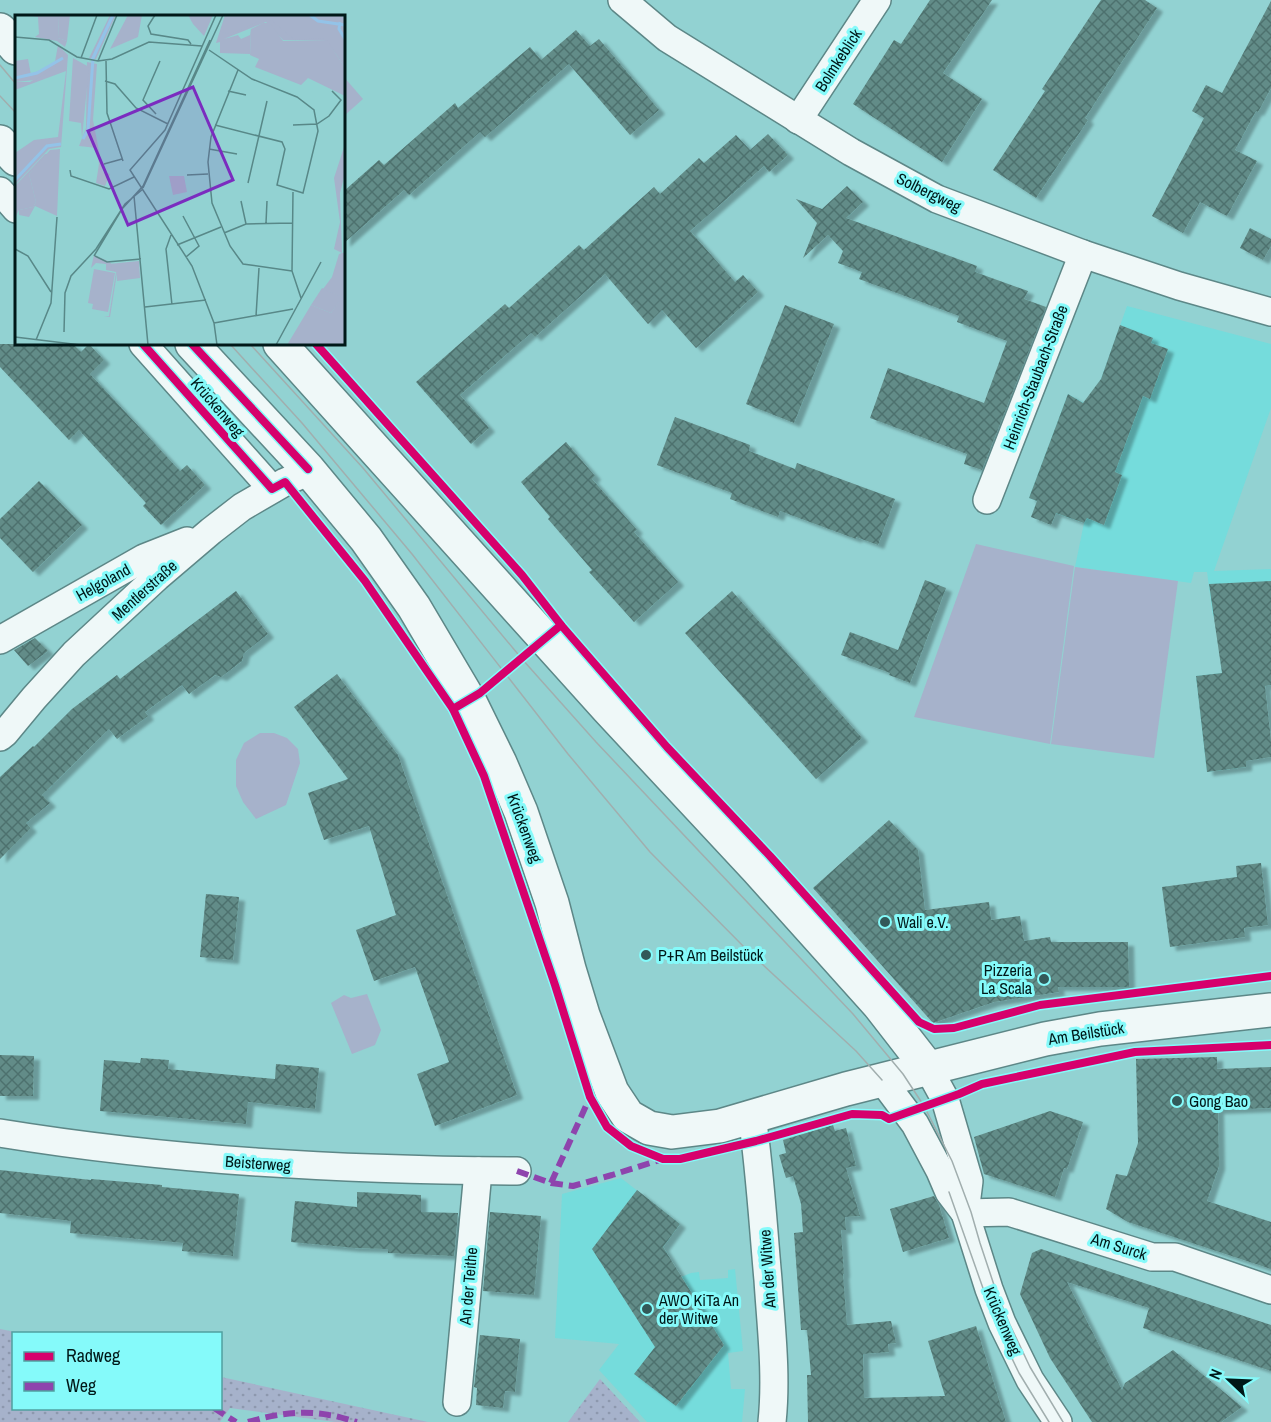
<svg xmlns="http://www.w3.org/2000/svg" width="1271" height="1422" font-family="'Archivo Narrow',sans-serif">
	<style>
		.built { fill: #75dcdc }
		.grass { fill: url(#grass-dots) }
		.park { fill: #a6b2cb }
		.building { fill: url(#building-cross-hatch); filter: url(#shadow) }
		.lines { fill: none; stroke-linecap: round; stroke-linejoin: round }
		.street-casing { stroke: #5d8787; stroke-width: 30 }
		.secondary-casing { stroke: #5d8787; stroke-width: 36 }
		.street { stroke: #eff8f8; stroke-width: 27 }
		.secondary { stroke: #eff8f8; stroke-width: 33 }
		.tram { stroke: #a1aeae; stroke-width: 1.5 }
		.quiet { stroke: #8e44ad; stroke-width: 6; stroke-dasharray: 12 6; stroke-linecap: butt }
		.cycleway-casing { stroke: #85fafa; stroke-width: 11 }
		.cycleway { stroke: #d6006c; stroke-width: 8 }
		.poi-dot { fill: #335959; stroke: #85fafa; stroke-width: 2 }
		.labels { text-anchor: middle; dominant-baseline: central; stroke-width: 6; stroke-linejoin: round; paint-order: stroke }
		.street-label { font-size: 16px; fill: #001818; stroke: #85fafa }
		.poi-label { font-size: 16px; fill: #001818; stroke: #85fafa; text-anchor: start }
		.inset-river { fill: none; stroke: #93c3e8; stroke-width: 3 }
		.inset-road { fill: none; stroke: #588888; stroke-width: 1.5 }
		.view { fill: #7b2cbf; fill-opacity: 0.15; stroke: #7b2cbf; stroke-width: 3 }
		.inset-edge { fill: none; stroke: #001818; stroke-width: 3 }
	</style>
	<defs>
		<pattern id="grass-dots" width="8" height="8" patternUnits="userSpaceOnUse" patternTransform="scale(1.5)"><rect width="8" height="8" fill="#a6b2cb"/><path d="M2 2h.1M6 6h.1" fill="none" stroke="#8d98ae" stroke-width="1.8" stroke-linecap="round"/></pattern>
		<pattern id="building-cross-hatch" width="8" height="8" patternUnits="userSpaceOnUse" patternTransform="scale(1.5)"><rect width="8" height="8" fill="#628c88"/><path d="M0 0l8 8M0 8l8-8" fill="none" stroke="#4e716e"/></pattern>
		<filter id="shadow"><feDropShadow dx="6" dy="4" stdDeviation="1.5" flood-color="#0004"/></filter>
	</defs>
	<rect width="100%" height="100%" fill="#92d2d2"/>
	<!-- built -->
	<g class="built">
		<polygon points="1127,306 1271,344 1271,408 1214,571 1271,569 1271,685 1258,686 1238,695 1246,767 1207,772 1196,676 1222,673 1216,615 1213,616 1207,572 1194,572 1191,583 1075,567 1084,523 1052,512 1053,507 1029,498 1068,394 1084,403 1101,379"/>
		<polygon points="621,1178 680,1224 663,1247 681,1277 691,1273 699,1272 700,1280 728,1278 728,1270 735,1269 743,1351 728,1353 731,1389 745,1389 742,1422 647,1422 599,1370 619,1344 555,1338 562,1194"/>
	</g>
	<!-- grass -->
	<g class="grass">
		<polygon points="0,1329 21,1333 14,1334 14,1408 220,1408 221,1377 428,1422 335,1422 230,1408 220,1422 0,1422"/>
		<polygon points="600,1379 640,1422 568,1422"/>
	</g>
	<!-- park -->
	<g class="park">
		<polygon points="344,77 363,99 344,116"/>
		<polygon points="976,544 1074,566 1050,744 914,717"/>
		<polygon points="1075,567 1178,581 1154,758 1051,744"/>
		<polygon points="260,733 274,733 287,738 298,749 300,763 286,805 256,819 243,802 236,786 236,760 244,743"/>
		<polygon points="367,994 381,1030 375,1045 352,1054 331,1003 344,995 351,998"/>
	</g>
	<!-- building -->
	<g class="building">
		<polygon points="930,0 992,0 943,73 982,99 942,162 853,104 894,40 901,44"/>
		<polygon points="1101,0 1145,0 1157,8 1085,118 1088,120 1036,198 993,170 1045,91 1042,89"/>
		<polygon points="1271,1 1271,88 1258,112 1256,111 1235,150 1257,161 1227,216 1200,202 1183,233 1152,216 1204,118 1192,111 1206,85 1222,93"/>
		<polygon points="576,30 590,46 599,39 659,110 630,135 569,64 485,137 480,132 409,195 404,190 344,243 344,191 379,160 384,165 455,103 458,108 530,47 541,60"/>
		<polygon points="768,134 788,155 769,172 764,166 690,231 735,282 743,275 758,292 696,348 662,310 648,324 605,274 535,337 531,333 460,395 489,428 471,444 416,382 505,304 509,308 579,245 584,250 654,187 660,194 699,158 704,163 736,135 750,150"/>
		<polygon points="847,186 863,202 846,218 977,266 975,272 1028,291 1024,299 1046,307 982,470 964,464 967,454 870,418 888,368 984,403 1007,341 957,322 959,316 859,279 862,272 838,263 843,251 828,235 803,258 817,223 796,199 822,209"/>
		<polygon points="1250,228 1271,239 1271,246 1263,260 1240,248"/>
		<polygon points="785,305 834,324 794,423 746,404"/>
		<polygon points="1120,325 1153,338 1151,343 1168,349 1150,399 1143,396 1115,472 1122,475 1104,525 1087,518 1084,523 1056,513 1051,525 1031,517 1037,501 1029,498 1068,394 1083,403 1101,379"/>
		<polygon points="0,344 73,344 81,352 89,344 104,360 90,374 180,471 187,465 205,485 161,525 143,506 146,503 79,430 69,440 0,367"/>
		<polygon points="675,417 750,445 749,451 795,469 797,463 895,499 878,545 856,537 856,539 780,511 778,517 730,499 732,493 657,465"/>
		<polygon points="566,442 595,476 592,479 637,530 634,532 678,582 634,622 589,572 592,570 548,519 550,517 521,482"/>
		<polygon points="39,481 82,525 33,572 0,538 0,519"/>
		<polygon points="925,580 946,588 910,683 889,675 890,673 841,655 850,632 898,650"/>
		<polygon points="1271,581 1271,685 1265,686 1271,740 1271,757 1246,761 1246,767 1207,772 1196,676 1222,673 1209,584"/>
		<polygon points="236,591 268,634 244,653 242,661 221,677 215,675 189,694 182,685 145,712 148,716 117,739 109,729 42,795 50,803 26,823 31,828 0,859 0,777 33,746 34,747 72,709 117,675 120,679 133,669"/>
		<polygon points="732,591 862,738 816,779 685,633"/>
		<polygon points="35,638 48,651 28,666 14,650"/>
		<polygon points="337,674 398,755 517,1095 435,1126 417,1074 449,1062 415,967 374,981 356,930 396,915 369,826 324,840 308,793 348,779 294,707"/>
		<polygon points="889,820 918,850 925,910 989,902 991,920 1020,916 1024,941 1050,937 1051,942 1128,942 1129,987 1058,987 1059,992 994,1002 933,1023 813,888"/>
		<polygon points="1261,863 1268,925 1244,928 1245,937 1170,947 1162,887 1237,877 1236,866"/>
		<polygon points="206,894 239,897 233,960 200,957"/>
		<polygon points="0,1055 34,1056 33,1096 0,1096"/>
		<polygon points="1217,1057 1217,1069 1271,1067 1271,1108 1218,1110 1219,1166 1207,1201 1271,1222 1271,1269 1128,1222 1106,1209 1116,1174 1127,1176 1138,1143 1136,1059"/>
		<polygon points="141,1058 169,1060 168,1069 275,1079 276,1064 319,1068 315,1109 248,1102 246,1124 100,1111 104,1060 140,1063"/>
		<polygon points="1050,1111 1083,1122 1067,1169 1064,1168 1055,1197 984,1174 974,1137"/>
		<polygon points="833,1125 835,1131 846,1128 856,1166 846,1168 860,1216 845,1217 846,1230 841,1230 844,1274 843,1274 847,1325 891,1321 896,1343 888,1344 889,1352 863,1354 864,1398 945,1396 928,1341 976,1326 1006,1422 808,1422 807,1375 811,1375 807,1330 801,1330 794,1233 803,1232 801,1204 793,1176 786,1178 779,1155 786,1153 783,1140"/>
		<polygon points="0,1170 91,1180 91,1179 162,1185 162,1187 239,1194 233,1256 182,1251 183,1243 70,1233 71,1221 0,1213"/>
		<polygon points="637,1190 680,1224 663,1247 724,1345 676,1406 634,1374 655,1347 592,1249"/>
		<polygon points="357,1192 421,1195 421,1212 458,1213 454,1256 388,1253 388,1249 354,1248 291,1242 295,1201 357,1207"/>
		<polygon points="934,1196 939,1205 949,1238 903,1252 890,1209"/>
		<polygon points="490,1212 541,1216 534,1295 483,1291"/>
		<polygon points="1041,1249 1271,1325 1271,1371 1143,1328 1149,1308 1067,1282 1122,1390 1125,1383 1173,1350 1242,1407 1221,1422 1092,1422 1050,1358 1020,1294 1032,1253"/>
		<polygon points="480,1335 520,1339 515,1392 505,1391 503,1408 476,1405 477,1388 474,1387"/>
	</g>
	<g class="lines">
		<defs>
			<g id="street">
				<polyline points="622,0 667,38 851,152 937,199 1083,254 1179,286 1271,312"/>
				<polyline points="798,120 877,0"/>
				<polyline points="0,191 16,209"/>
				<polyline points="143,344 272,489"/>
				<polyline points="987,500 1083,254"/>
				<polyline points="0,640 144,558 187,541"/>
				<polyline points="0,737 5,733 34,698 74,654 157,577 211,531 242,507 285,482 310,471"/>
				<polyline points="928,1068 945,1099 969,1181 965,1213"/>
				<polyline points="882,1080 915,1124 940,1171 949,1192 965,1213 989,1289 1002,1323 1030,1380 1058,1422"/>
				<path d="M 752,1116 C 760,1170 763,1225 768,1280 C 771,1327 777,1375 772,1422"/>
				<path d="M 0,1133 C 172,1161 343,1170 517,1171"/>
				<polyline points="965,1213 1009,1212 1152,1257 1175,1257 1271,1290"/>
				<polyline points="457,1402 478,1171"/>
			</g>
			<g id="secondary">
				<polyline points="0,30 16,48"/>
				<polyline points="0,142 16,159"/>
				<polyline points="192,344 308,469 366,539 414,607 469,700 500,763 521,812 552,903 569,969 583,1015 612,1092 628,1116 649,1128 672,1132 720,1126 846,1089 1045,1039 1100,1029 1271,1010"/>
				<polyline points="280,344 608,709 757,869 879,1005 928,1068"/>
			</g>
		</defs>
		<!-- street casing -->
		<use href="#street" class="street-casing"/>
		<!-- secondary casing -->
		<use href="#secondary" class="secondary-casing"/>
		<!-- street -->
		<use href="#street" class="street"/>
		<!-- secondary -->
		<use href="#secondary" class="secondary"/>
		<!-- tram -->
		<g class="tram">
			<polyline points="0,65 16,84"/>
			<polyline points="0,96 16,113"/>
			<polyline points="230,344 302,423 412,554 568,754 650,852 748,951 856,1051 882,1080"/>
			<polyline points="250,344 363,468 522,659 596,742 853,1014 903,1074 924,1106 952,1161 971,1212 980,1243 995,1288 1010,1325 1030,1367 1063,1422"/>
			<polyline points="949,1192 996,1325 1019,1373 1049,1422"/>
		</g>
		<!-- quiet -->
		<g class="quiet">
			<polyline points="517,1171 551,1183 573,1186 612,1175 663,1159"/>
			<polyline points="551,1183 590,1097"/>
			<polyline points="214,1408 236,1422"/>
			<path d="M 248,1422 C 275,1414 301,1410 329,1415 C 339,1416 348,1420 357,1422"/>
		</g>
		<defs>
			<g id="cycleway">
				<polyline points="143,344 272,489 285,482 365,581 453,709 484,776 555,985 590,1097 607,1127 631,1146 663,1159 680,1159 756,1141 852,1114 882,1115 889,1119 959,1094 982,1084 1135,1052 1271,1045"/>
				<polyline points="192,344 308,469"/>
				<polyline points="316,344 522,575 561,625 667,747 770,856 919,1022 934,1029 954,1028 1040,1005 1271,976"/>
				<polyline points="453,709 480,693 561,625"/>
			</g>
		</defs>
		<!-- cycleway casing -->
		<use href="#cycleway" class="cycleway-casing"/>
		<!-- cycleway -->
		<use href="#cycleway" class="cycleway"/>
	</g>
	<!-- markers -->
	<g class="poi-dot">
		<circle cx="885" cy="922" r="6"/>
		<circle cx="646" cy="955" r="6"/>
		<circle cx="1044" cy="979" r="6"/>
		<circle cx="1177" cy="1101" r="6"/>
		<circle cx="647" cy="1309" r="6"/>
	</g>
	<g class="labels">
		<!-- street labels -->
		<g class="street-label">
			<text transform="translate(838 60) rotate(-57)">Bolmkeblick</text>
			<text transform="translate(929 192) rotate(26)">Solbergweg</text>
			<text transform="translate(1035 377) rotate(-69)">Heinrich-Staubach-Straße</text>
			<text transform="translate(218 407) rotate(49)">Krückenweg</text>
			<text transform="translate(103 582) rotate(-29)">Helgoland</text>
			<text transform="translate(144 590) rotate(-42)">Mentlerstraße</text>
			<text transform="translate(525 828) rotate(70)">Krückenweg</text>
			<text transform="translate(1086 1033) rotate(-9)">Am Beilstück</text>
			<text transform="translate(258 1163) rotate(4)">Beisterweg</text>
			<text transform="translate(1119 1246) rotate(17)">Am Surck</text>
			<text transform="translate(767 1269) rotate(-94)">An der Witwe</text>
			<text transform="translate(468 1286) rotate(-85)">An der Teithe</text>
			<text transform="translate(1003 1321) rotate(67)">Krückenweg</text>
		</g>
		<!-- poi labels -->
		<g class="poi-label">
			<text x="897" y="922">Wali e.V.</text>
			<text x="658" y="955">P+R Am Beilstück</text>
			<text x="1032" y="970" text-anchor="end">Pizzeria<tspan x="1032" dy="18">La Scala</tspan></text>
			<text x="1189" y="1101">Gong Bao</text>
			<text x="659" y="1300">AWO KiTa An<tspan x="659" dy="18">der Witwe</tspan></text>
		</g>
	</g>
	<!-- overview -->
	<g transform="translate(15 15)">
		<rect width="330" height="330" fill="#92d2d2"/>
		<path d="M 12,0 L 44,0 L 43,23 L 52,26 L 50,32 L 42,26 L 20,22 L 24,19 L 23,2 ZM 95,0 L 101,0 L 81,44 L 74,43 ZM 43,30 L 53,40 L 46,132 L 34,134 L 0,170 L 0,138 L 19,125 L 43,122 L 51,56 L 0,75 L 0,67 L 15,67 L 39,52 ZM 72,47 L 82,49 L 78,105 L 88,157 L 95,159 L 90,171 L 81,168 L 84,149 L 82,133 L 64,131 L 71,113 ZM 30,139 L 34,139 L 14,159 L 21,187 L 18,192 L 4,195 L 0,203 L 0,171 ZM 79,240 L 95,247 L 102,258 L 95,302 L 89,301 L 94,301 L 101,257 L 91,255 L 91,249 L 81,248 L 76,253 Z" fill="#a6b2cb"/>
		<path d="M 210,0 L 324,0 L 330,3 L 330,53 L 312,25 L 268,25 L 251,7 L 209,24 L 223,20 L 226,24 L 235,20 L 236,14 L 235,39 L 205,38 L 205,27 L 201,28 ZM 58,43 L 74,52 L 67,123 L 66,108 L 54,106 ZM 13,44 L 16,60 L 42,46 L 40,52 L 20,65 L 0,67 L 0,46 ZM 330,129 L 330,159 L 325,178 L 327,238 L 319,234 L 325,207 L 319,163 Z" fill="#a6b2cb"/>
		<path d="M 307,273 L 328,282 L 316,298 L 296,290 Z" fill="#a6b2cb"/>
		<path d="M 211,0 L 324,0 L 330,3 L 330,49 L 308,23 L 280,25 L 256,5 L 244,6 L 216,19 L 205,17 ZM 154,161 L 169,161 L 172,177 L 158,180 ZM 124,246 L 125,263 L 102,266 L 102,258 L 94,249 ZM 79,254 L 100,258 L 93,297 L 77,294 L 78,289 L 73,288 Z" fill="#a6b2cb"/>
		<path d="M 44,0 L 55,0 L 52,26 L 43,23 ZM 113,0 L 127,0 L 123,22 L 95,34 ZM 173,0 L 198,0 L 189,21 L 178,9 ZM 248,8 L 255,8 L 268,26 L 312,25 L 330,53 L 330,81 L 293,63 L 286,70 L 240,52 L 244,44 L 235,40 L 236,14 ZM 45,134 L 42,201 L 20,191 L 14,202 L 4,200 L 4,195 L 18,192 L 21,187 L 14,159 L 35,135 ZM 330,237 L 330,330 L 272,330 L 296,290 L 316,298 L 327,282 L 308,274 L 317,262 L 324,239 Z" fill="#a6b2cb"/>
		<path class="inset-river" d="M 295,0 L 303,6 L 330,10M 325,7 L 324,14 L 330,24M 0,63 L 22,58 L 48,43M 68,124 L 73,115 L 78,43 L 98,0M 0,165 L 32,131 L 46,129"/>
		<path class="inset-road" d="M 140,0 L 133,11 L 136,19 L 173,25 L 176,29M 201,0 L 150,115 L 115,155 L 177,251 L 199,308 L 202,330M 0,22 L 34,25 L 62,42 L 83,46 L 97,44 L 134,27 L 187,31M 194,35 L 237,64 L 282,82 L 299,95 L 303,116 L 288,178 L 262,170 L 270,134 L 267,127 L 200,110M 66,43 L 82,0M 83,46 L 102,0M 91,46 L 92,98 L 108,146M 223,55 L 196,122 L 193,147 L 197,188 L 215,231 L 228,249 L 277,256M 90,66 L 100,69 L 121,93 L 153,109M 213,76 L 231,80M 141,99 L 128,85 L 145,46M 278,110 L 302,109 L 314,101 L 326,85 L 317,76M 194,134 L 222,139M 89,149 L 107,144M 55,155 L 56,161 L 94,174 L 119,162M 172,160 L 193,159M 233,168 L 252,86M 128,173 L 208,0M 278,177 L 277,256 L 286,283M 119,181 L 133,330M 226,186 L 231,209M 168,201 L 184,231 L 171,242M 251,208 L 252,186M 209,218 L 231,209 L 278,208M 156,220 L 151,234 L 157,290M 162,230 L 206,212M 0,234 L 13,241 L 36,277M 79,241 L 107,194 L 128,171 L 195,25M 80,241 L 92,247 L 126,244M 130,292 L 191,285M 241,301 L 244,253M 199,308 L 278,294M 49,317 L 50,278 L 56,261 L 81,234 L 110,189 L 128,174M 0,322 L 66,330M 21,325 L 36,288 L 42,202M 261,330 L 306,247"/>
		<path class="view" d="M 178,72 L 218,165 L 113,210 L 73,116 Z"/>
		<rect width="330" height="330" class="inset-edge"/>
	</g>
	<!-- legend -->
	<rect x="12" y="1332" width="210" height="78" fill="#85fafa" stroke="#50a0a0" stroke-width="1.5"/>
	<rect x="24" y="1352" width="30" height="9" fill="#d6006c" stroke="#50a0a0" stroke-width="1.5"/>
	<text x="66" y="1362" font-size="18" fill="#001818">Radweg</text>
	<rect x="24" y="1382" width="30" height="9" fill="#8e44ad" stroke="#50a0a0" stroke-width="1.5"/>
	<text x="66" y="1392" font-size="18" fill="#001818">Weg</text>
	<!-- north arrow -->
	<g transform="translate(1229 1380) rotate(293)" stroke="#85fafa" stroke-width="4.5" paint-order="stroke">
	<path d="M0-4.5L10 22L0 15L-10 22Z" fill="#001818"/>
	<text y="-9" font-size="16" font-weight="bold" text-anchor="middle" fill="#001818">N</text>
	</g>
</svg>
